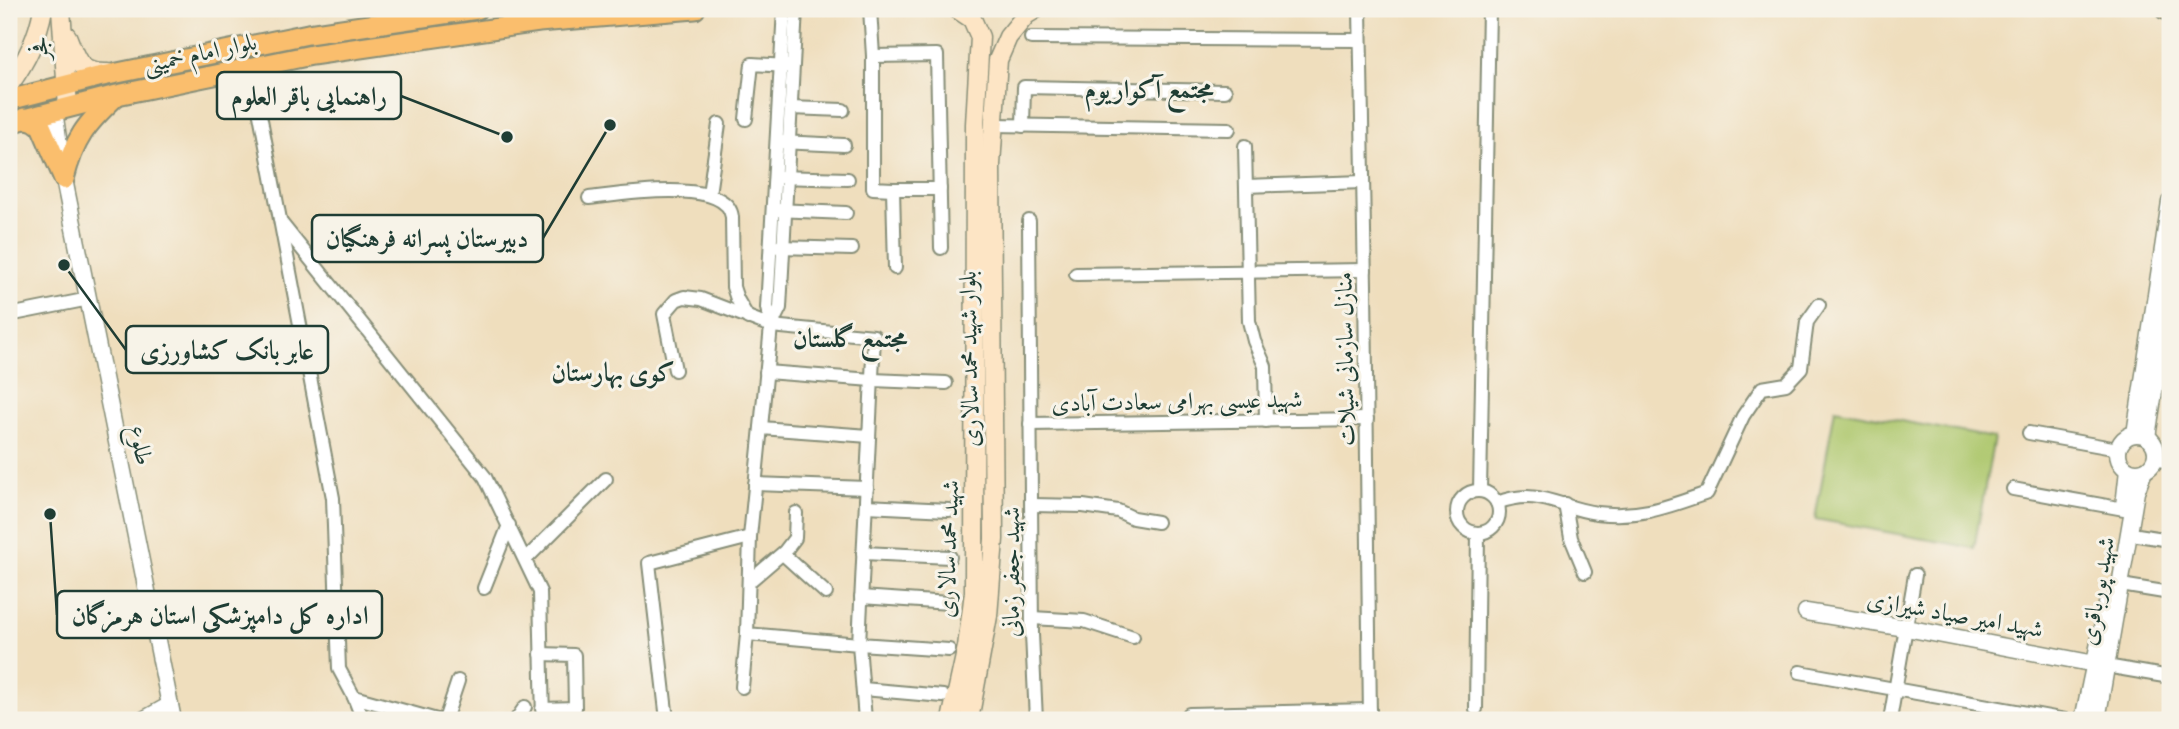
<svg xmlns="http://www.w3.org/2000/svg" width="2179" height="729" font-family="'IM FELL Great Primer',Amiri,serif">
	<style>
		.grass { fill: #adc76d; stroke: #668250; stroke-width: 2 }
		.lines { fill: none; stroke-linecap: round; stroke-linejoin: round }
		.minor-casing { stroke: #878e78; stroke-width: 16 }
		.tertiary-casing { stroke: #878e78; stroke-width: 19 }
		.secondary-casing { stroke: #878e78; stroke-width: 21 }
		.primary-casing { stroke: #878e78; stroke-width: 23 }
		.minor { stroke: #fff; stroke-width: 12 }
		.tertiary { stroke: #fff; stroke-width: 16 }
		.secondary { stroke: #fde5c5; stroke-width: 18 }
		.primary { stroke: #fabe6d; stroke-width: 19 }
		.labels { text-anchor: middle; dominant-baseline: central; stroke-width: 6; stroke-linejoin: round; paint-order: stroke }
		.street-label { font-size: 24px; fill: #1f3d34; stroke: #f7f3e8 }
		.neighbourhood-label { font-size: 26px; font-weight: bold; fill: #1f3d34; stroke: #f7f3e8 }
		.leader { fill: none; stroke: #1f3d34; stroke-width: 2.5 }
		.callout-dot { fill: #1f3d34; stroke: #f7f3e8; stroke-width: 2.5 }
		.callout { fill: #f7f3e8; stroke: #1f3d34; stroke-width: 2.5 }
		.callout-label { font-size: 26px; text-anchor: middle; font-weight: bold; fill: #1f3d34 }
	</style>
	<rect width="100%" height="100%" fill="#f7f3e8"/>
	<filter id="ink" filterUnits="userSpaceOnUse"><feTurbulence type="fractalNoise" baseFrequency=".0143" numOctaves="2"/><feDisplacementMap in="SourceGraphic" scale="14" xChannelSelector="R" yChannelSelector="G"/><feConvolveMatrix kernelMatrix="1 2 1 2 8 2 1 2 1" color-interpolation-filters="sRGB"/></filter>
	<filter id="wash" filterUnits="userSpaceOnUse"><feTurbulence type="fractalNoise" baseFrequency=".00686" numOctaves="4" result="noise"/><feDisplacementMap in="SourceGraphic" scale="28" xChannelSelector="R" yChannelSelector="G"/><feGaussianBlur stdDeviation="1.57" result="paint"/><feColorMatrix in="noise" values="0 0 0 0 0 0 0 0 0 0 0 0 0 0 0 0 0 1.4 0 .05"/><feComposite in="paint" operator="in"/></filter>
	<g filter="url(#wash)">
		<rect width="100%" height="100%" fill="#efdebd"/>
		<!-- grass -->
		<polygon class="grass" points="1835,409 1994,438 1974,548 1815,519"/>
	</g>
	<g filter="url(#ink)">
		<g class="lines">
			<defs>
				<g id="minor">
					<polyline points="796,9 780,308 771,326 769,347 750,537 747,634 859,644 865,720"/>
					<polyline points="870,9 873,56 873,188 893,189 895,268"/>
					<polyline points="1360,9 1365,286 1370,720"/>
					<polyline points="1031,38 1360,40"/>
					<polyline points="873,56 937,55 941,248"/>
					<polyline points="251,67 333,498 339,669 354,697 363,720"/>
					<polyline points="790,108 843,110"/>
					<polyline points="746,119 752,64 787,66"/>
					<polyline points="993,125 1229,129"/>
					<polyline points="1023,126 1024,87 1225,91"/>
					<polyline points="780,142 844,145"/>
					<polyline points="1245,146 1249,321 1254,341 1265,366 1266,421"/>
					<polyline points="778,177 848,179"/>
					<polyline points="1246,186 1363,182"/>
					<polyline points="893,189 940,189"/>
					<polyline points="709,194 719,124"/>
					<path d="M 589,198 C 618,195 727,176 732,217 L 733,287 L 737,299 L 748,318"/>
					<polyline points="776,210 846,213"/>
					<polyline points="1029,221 1032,634 1036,720"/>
					<polyline points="282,224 485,477 540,592 543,720"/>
					<polyline points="778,247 852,249"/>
					<polyline points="1076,274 1365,270"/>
					<polyline points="9,315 89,299"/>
					<polyline points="771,326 767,308 784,9"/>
					<polyline points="675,370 664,314 676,300 684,297 701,299 771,326 874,336 859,644 949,650"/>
					<polyline points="766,372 872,380 946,383"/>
					<polyline points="1030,424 1367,419"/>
					<polyline points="761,428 869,436"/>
					<polyline points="2029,433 2118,449"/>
					<polyline points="2155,459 2170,462"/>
					<polyline points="755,484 867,488"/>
					<polyline points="2013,489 2124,509"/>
					<polyline points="1480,491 1489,9"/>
					<circle cx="1478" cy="512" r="21"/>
					<path d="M 1497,503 C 1540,487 1558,508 1597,513 C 1640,518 1667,507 1707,493 L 1743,416 L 1762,388 L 1786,384 L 1801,368 L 1807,322 L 1819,305"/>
					<polyline points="1565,504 1571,538 1585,572"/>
					<polyline points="1032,505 1083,506 1118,511 1133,518 1157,522"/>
					<polyline points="866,506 949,510"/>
					<polyline points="2131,534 2170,540"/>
					<polyline points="863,553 950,557"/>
					<polyline points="783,554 826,593"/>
					<polyline points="526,559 606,479"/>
					<polyline points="750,581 785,551 795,538 796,513"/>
					<polyline points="2121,585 2170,593"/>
					<polyline points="484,588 509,525"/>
					<polyline points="861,597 949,603"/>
					<polyline points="1032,618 1084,621 1133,637"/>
					<polyline points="541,654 574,655 575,708 542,709"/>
					<polyline points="2106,666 2170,677"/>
					<polyline points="1800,672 2066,720"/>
					<polyline points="742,687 747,634"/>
					<polyline points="863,689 943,696"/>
					<polyline points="354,697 437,720"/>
					<polyline points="1476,709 1478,533"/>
					<polyline points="1189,714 1370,710"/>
					<polyline points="445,720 458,681"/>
					<polyline points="516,720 525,707"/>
					<polyline points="667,720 649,563 750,537"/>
					<polyline points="1890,720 1915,575"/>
				</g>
				<g id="tertiary">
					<polyline points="54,111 64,179 173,720"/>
					<polyline points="2135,434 2170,202"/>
					<circle cx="2137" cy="453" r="19"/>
					<polyline points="2147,437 2170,289"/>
					<polyline points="2124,506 2128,470"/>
					<polyline points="1806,612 1906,628 2106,666"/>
					<polyline points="143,720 170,705"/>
					<polyline points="2083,720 2107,604"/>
					<polyline points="2097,720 2136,492 2144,471"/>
				</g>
				<g id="secondary">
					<polyline points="61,9 68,107"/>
					<path d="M 67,36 C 77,60 78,74 108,73"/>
					<path d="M 9,85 C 26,62 38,37 43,9"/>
					<polyline points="951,720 967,647 974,592 975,124 980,37 972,19 957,9"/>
					<polyline points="969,720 988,616 994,539 991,165 998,60 1008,37 1026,15 1036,9"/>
				</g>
				<g id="primary">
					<polyline points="2165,9 2170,9"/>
					<polyline points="9,100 98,77 308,34 477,9"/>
					<polyline points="24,118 34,121 41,126 64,179"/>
					<polyline points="9,123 117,95 312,55 539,22 695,9"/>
					<path d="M 64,179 C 74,139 86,124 116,96"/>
				</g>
			</defs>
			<!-- minor casing -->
			<use href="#minor" class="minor-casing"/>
			<!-- tertiary casing -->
			<use href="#tertiary" class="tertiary-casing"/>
			<!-- secondary casing -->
			<use href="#secondary" class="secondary-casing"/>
			<!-- primary casing -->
			<use href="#primary" class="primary-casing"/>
			<!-- minor -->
			<use href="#minor" class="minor"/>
			<!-- tertiary -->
			<use href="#tertiary" class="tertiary"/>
			<!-- secondary -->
			<use href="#secondary" class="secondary"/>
			<!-- primary -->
			<use href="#primary" class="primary"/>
		</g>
	</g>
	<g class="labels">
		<!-- street labels -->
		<g class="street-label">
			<text transform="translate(39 48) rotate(-92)">فجر</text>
			<text transform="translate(200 53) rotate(-12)">بلوار امام خمینی</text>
			<text transform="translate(969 359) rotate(-91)">بلوار شهید محمد سالاری</text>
			<text transform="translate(1345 359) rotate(-91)">منازل سازمانی شیلات</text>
			<text transform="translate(1177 401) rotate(-1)">شهید عیسی بهرامی سعادت آبادی</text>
			<text transform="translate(141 445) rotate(79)">طلوع</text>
			<text transform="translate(948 549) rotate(-88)">شهید محمد سالاری</text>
			<text transform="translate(1011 572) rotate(-90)">شهید جعفر زمانی</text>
			<text transform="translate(2097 591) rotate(-80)">شهید پورباقری</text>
			<text transform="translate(1955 614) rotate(10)">شهید امیر صیاد شیرازی</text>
		</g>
		<!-- neighbourhood labels -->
		<g class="neighbourhood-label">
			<text x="1149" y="89">مجتمع آکواریوم</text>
			<text x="850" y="338">مجتمع گلستان</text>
			<text x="613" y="372">کوی بهارستان</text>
		</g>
	</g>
	<!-- callouts -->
	<path class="leader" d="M507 137L401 96M610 125L543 238M64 265L126 350M50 514L57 615"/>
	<g class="callout-dot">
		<circle cx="507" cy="137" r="7"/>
		<circle cx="610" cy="125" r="7"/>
		<circle cx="64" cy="265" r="7"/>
		<circle cx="50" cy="514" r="7"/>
	</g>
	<g class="callout">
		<rect x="217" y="72" width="184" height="47" rx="7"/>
		<rect x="312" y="215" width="231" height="47" rx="7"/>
		<rect x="126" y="326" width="202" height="47" rx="7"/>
		<rect x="57" y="591" width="325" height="47" rx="7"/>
	</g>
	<g class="callout-label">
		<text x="309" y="105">راهنمایی باقر العلوم</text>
		<text x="427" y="247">دبیرستان پسرانه فرهنگیان</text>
		<text x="227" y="359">عابر بانک کشاورزی</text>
		<text x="220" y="624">اداره کل دامپزشکی استان هرمزگان</text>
	</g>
	<!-- margin -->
	<rect width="2179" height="729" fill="none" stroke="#f7f3e8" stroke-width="35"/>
</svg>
